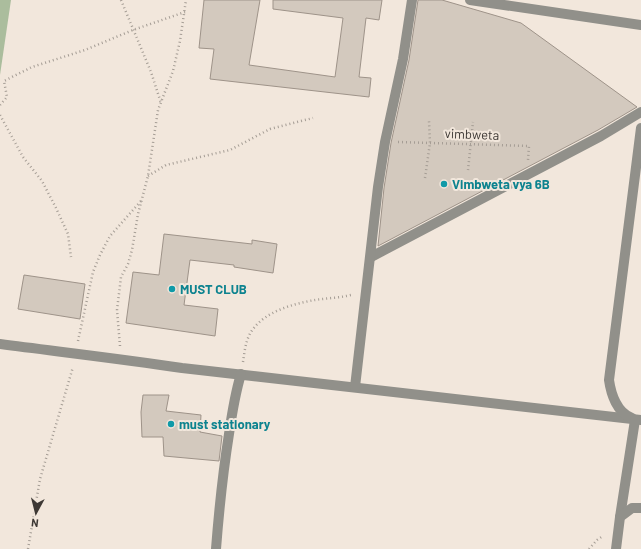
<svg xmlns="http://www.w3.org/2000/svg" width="641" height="549" font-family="Barlow,sans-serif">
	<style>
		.green { fill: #abbd9d }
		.building { fill: #d3c9be; stroke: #9e9389 }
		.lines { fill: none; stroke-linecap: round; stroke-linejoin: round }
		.path { stroke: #a59d95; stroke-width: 2.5; stroke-dasharray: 1 3; stroke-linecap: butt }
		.minor { stroke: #91908a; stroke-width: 10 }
		.culture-dot { fill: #0f9aa8; stroke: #f2e7dc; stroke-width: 1.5 }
		.labels { text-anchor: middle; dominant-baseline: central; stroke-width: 4; stroke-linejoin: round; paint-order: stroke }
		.street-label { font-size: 13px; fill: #3e3935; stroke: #f2e7dc }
		.culture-label { font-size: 13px; font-weight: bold; fill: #0d838f; stroke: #f2e7dc; text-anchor: start }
	</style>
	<rect width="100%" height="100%" fill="#f2e7dc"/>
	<!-- green -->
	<polygon class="green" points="0,0 11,0 0,75"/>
	<!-- building -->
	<g class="building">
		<polygon points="204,0 260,0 249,65 335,77 343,18 273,9 273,0 382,0 379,20 366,18 359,77 371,78 369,97 210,79 214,49 199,48"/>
		<polygon points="418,0 442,0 521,23 637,107 598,130 378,246 384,188 391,143 409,60"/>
		<polygon points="164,234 252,244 252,240 277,244 273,273 234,267 234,265 190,260 184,305 218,309 215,336 126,323 133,272 159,275"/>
		<polygon points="24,275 85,284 80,319 18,309"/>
		<polygon points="143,395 169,395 166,411 201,415 200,432 222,436 219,461 164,456 163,437 142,437 141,412"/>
	</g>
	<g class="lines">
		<!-- path -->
		<g class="path">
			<polyline points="121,0 151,72 161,103"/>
			<polyline points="0,105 7,97 4,81 32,67 85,50 133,30 185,12"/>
			<polyline points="0,115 23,157 42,181 56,208 68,234 71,257"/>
			<polyline points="398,142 529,146 528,160"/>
			<polyline points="468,170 473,122"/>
			<polyline points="148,176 166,165 230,150 270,129 313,118"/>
			<polyline points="425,178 430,143 429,121"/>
			<polyline points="78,341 93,272 100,255 110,236 141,201"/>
			<polyline points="120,346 117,310 121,277 128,264 132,250 138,214 148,176 158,110 173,71 180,41 186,0"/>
			<path d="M 243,362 C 244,355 245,347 247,341 C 255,314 291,304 315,300 C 327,298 339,298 351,295"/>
			<polyline points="28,549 40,479 73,367"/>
			<polyline points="589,549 597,540 603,536"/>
		</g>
		<!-- minor -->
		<g class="minor">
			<polyline points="470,0 641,25"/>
			<polyline points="371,257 601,136 641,112"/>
			<path d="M 0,344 C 61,352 122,359 182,368 L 641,420"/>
			<polyline points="355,387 378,187 385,142 403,59 412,0"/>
			<path d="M 632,418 C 617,413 611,394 609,380 L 641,128"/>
			<polyline points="620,517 635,420"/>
			<path d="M 216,549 C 219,510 223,472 229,434 C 232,413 235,394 241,374"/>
			<polyline points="616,549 620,517 632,508 641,508"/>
		</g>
	</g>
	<!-- markers -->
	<g class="culture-dot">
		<circle cx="444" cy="184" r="4"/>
		<circle cx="172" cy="289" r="4"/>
		<circle cx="171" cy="424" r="4"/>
	</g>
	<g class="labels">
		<!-- street labels -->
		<g class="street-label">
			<text transform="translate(472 134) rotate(2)">vimbweta</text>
		</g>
		<!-- culture labels -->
		<g class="culture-label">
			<text x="452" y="184">Vimbweta vya 6B</text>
			<text x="180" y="289">MUST CLUB</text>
			<text x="179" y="424">must stationary</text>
		</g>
	</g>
	<!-- north arrow -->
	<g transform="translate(36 513) rotate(187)" stroke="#f2e7dc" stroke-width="3" paint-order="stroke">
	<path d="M0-3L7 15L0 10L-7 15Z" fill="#3e3935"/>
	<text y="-6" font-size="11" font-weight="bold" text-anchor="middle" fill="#3e3935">N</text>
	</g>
</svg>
